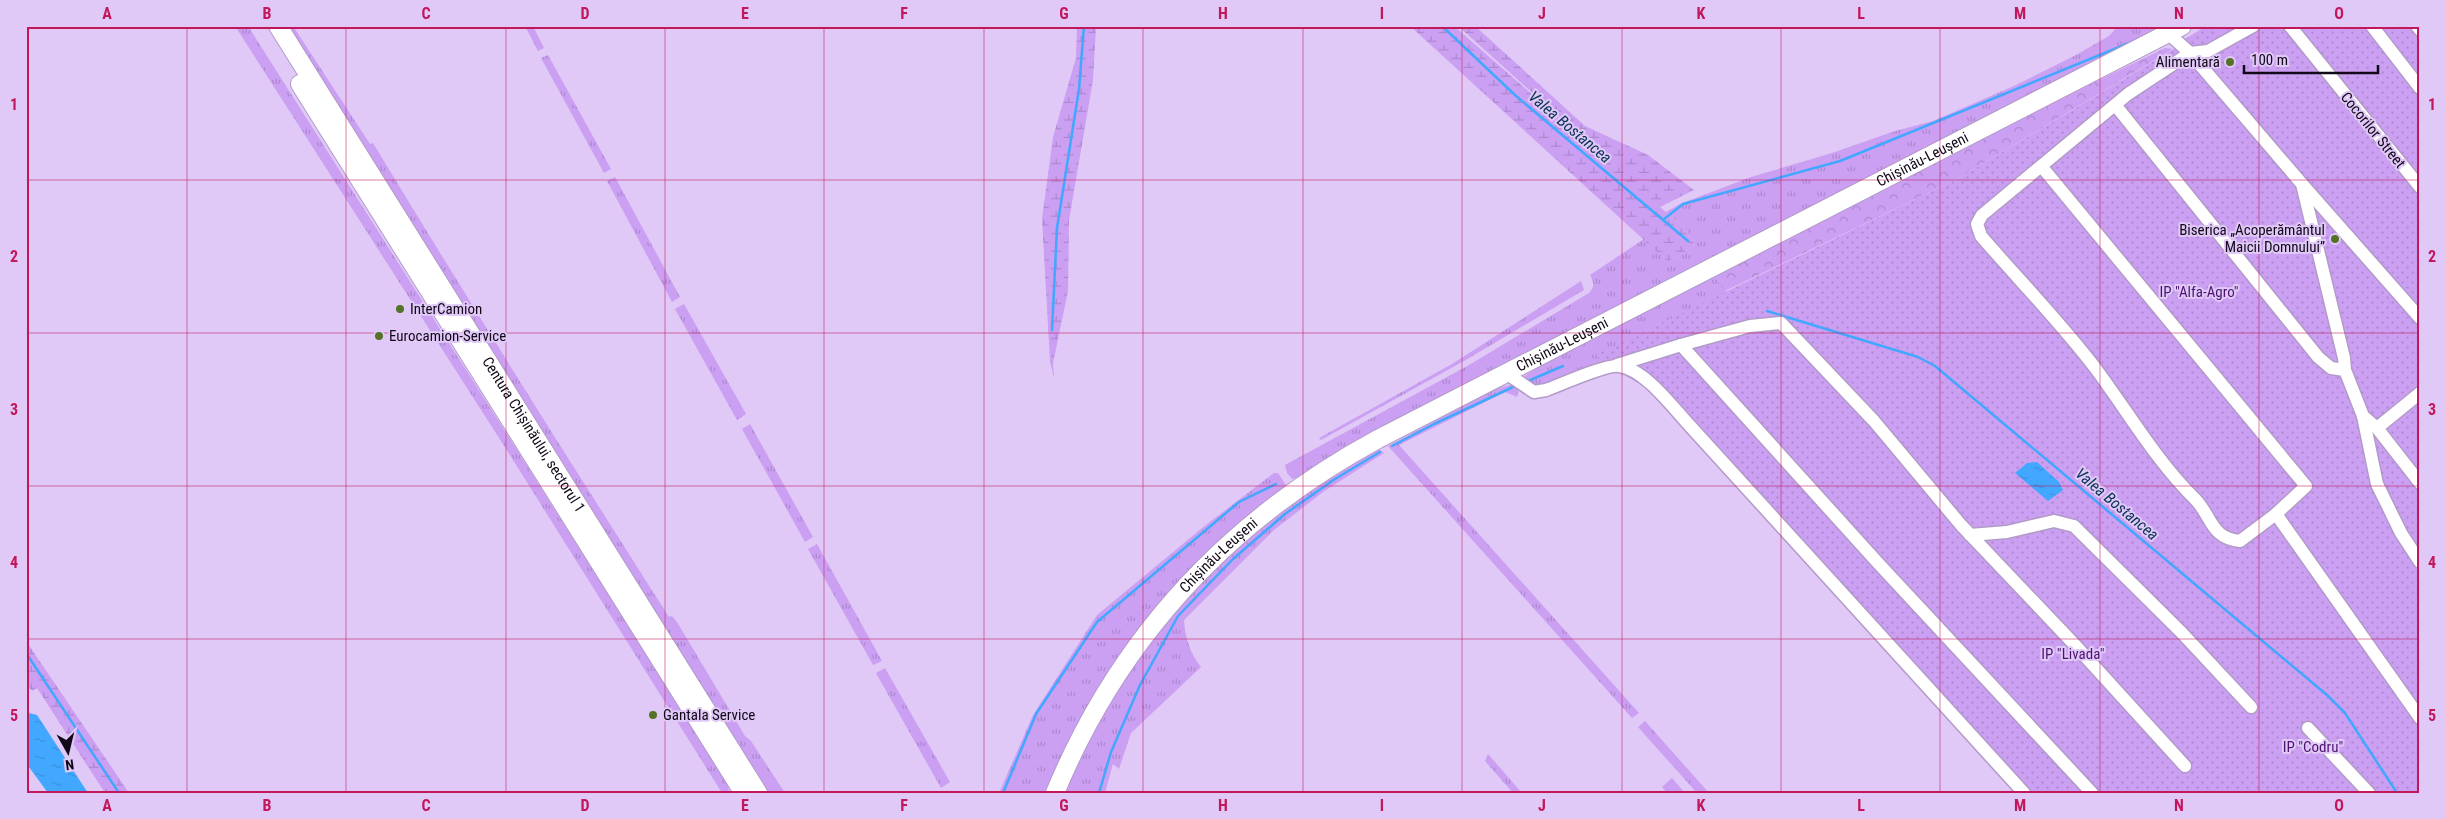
<svg xmlns="http://www.w3.org/2000/svg" width="2446" height="819" font-family="'Roboto Condensed',sans-serif">
	<style>
		.grass { fill: url(#grass-tufts) }
		.forest { fill: url(#forest-crowns) }
		.wetland { fill: url(#wetland-marsh) }
		.park { fill: url(#park-dots) }
		.water { fill: url(#water-ripples) }
		.lines { fill: none; stroke-linecap: round; stroke-linejoin: round }
		.stream { stroke: #42a8ff; stroke-width: 2.5 }
		.minor-casing { stroke: #b29bc8; stroke-width: 15 }
		.highway-casing { stroke: #b29bc8; stroke-width: 20 }
		.minor { stroke: #fff; stroke-width: 12 }
		.highway { stroke: #fff; stroke-width: 18 }
		.grid { fill: none; stroke: #c2185b; stroke-width: 1; stroke-opacity: 0.55 }
		.poi-dot { fill: #547127; stroke: #e0c8f7; stroke-width: 2 }
		.labels { text-anchor: middle; dominant-baseline: central; stroke-width: 4; stroke-linejoin: round; paint-order: stroke }
		.poi-label { font-size: 15px; fill: #110818; stroke: #e0c8f7; text-anchor: start }
		.street-label { font-size: 15px; fill: #110818; stroke: #e0c8f7 }
		.park-label { font-size: 15px; fill: #4d1371; stroke: #e0c8f7 }
		.water-label { font-size: 16px; font-style: italic; fill: #093355; stroke: #e0c8f7 }
		.neatline { fill: none; stroke: #c2185b; stroke-width: 2 }
		.grid-label { font-size: 16px; text-anchor: middle; font-weight: bold; fill: #c2185b }
	</style>
	<defs>
		<pattern id="grass-tufts" width="24" height="20" patternUnits="userSpaceOnUse" patternTransform="scale(1.25)"><rect width="24" height="20" fill="#cb9ff2"/><path d="M3 7l-1-3M5 7V3M7 7l1-3M15 17l-1-3M17 17v-4M19 17l1-3" fill="none" stroke="#ad87cf"/></pattern>
		<pattern id="forest-crowns" width="20" height="18" patternUnits="userSpaceOnUse" patternTransform="scale(1.25)"><rect width="20" height="18" fill="#cb9ff2"/><path d="M2 6a3 3 0 1 1 6 0M12 15a3 3 0 1 1 6 0" fill="none" stroke="#ad87cf"/></pattern>
		<pattern id="wetland-marsh" width="20" height="14" patternUnits="userSpaceOnUse" patternTransform="scale(1.25)"><rect width="20" height="14" fill="#cb9ff2"/><path d="M1 5h8M5 5V1M11 12h8M15 12V8" fill="none" stroke="#ad87cf"/></pattern>
		<pattern id="park-dots" width="8" height="8" patternUnits="userSpaceOnUse" patternTransform="scale(1.25)"><rect width="8" height="8" fill="#cb9ff2"/><path d="M2 2h.1M6 6h.1" fill="none" stroke="#ad87cf" stroke-width="1.8" stroke-linecap="round"/></pattern>
		<pattern id="water-ripples" width="26" height="14" patternUnits="userSpaceOnUse" patternTransform="scale(1.25)"><rect width="26" height="14" fill="#42a8ff"/><path d="M2 4q2-2 4 0t4 0M15 11q2-2 4 0t4 0" fill="none" stroke="#398fda"/></pattern>
	</defs>
	<rect width="100%" height="100%" fill="#e0c8f7"/>
	<!-- grass -->
	<g class="grass">
		<polygon points="235,26 248,26 728,783 729,793 722,793 508,452"/>
		<path d="M 287,26 L 293,26 L 370,144 L 373,143 C 469,302 569,460 669,617 L 672,616 L 677,622 L 745,736 L 751,741 L 785,793 L 769,793 Z"/>
		<polygon points="525,26 533,26 544,48 538,51"/>
		<path d="M 2118,26 L 2162,26 L 1546,345 C 1460,385 1377,429 1297,478 L 1292,479 L 1287,473 L 1285,465 L 1469,365 L 1589,293 C 1595,286 1594,283 1590,275 L 1644,239 L 1668,262 L 1695,245 L 1686,229 L 1666,212 L 1680,204 L 1751,177 L 1832,153 L 1895,131 L 1933,121 L 2016,85 L 2076,55 L 2109,36 Z"/>
		<polygon points="548,55 611,169 604,173 541,58"/>
		<polygon points="615,177 680,297 672,302 607,181"/>
		<polygon points="1714,276 1743,312 1550,384 1536,387 1527,383 1525,376 1544,362"/>
		<polygon points="1581,281 1584,290 1464,361 1321,440 1319,438 1452,364"/>
		<polygon points="684,304 746,414 737,420 675,309"/>
		<polygon points="1514,384 1519,389 1517,397 1505,392 1399,445 1639,713 1632,718 1388,446 1497,388"/>
		<polygon points="750,424 813,537 805,542 742,429"/>
		<path d="M 1379,449 L 1384,453 L 1323,492 L 1274,530 L 1184,620 C 1185,638 1190,653 1201,667 L 1131,733 L 1119,769 L 1113,764 L 1105,793 L 1064,793 C 1077,764 1089,734 1105,707 C 1151,632 1211,567 1280,513 C 1311,489 1345,470 1379,449 Z"/>
		<path d="M 1274,473 L 1278,473 L 1286,485 L 1285,488 C 1172,577 1103,660 1047,793 L 999,793 L 1033,715 L 1097,615 L 1207,524 Z"/>
		<polygon points="817,544 882,661 873,665 808,549"/>
		<polygon points="885,668 950,782 941,788 876,673"/>
		<polygon points="1645,721 1709,793 1697,793 1638,727"/>
		<polygon points="1488,754 1522,793 1513,793 1485,761"/>
		<polygon points="1672,778 1685,793 1667,793 1662,787"/>
	</g>
	<!-- forest -->
	<g class="forest">
		<polygon points="2212,26 2242,26 2219,39"/>
		<polygon points="2165,48 2173,49 1959,178 1725,291 1714,276 2023,117"/>
	</g>
	<!-- wetland -->
	<g class="wetland">
		<polygon points="1077,26 1096,26 1093,80 1069,220 1068,291 1053,363 1054,378 1050,361 1042,219 1053,137 1076,58"/>
		<polygon points="1410,26 1454,26 1623,174 1458,26 1475,26 1585,126 1648,155 1694,190 1660,207 1686,229 1695,245 1668,262"/>
		<polygon points="26,641 127,790 127,793 105,793 37,688 32,691 26,684"/>
	</g>
	<!-- park -->
	<polygon class="park" points="2206,26 2212,26 2220,39 2242,26 2420,26 2420,793 2015,793 1646,388 1623,374 1614,372 1596,355 1959,178 2184,43 2182,41"/>
	<!-- water -->
	<g class="water">
		<polygon points="2037,462 2059,482 2063,490 2048,501 2015,473 2027,463"/>
		<polygon points="29,713 37,715 88,793 48,793 26,763 26,714"/>
	</g>
	<g class="lines">
		<!-- stream -->
		<g class="stream">
			<polyline points="1442,26 1516,96 1688,241"/>
			<polyline points="1663,220 1683,204 1840,161 2134,41"/>
			<polyline points="1767,311 1918,357 1935,366 2327,695 2345,713 2397,793"/>
			<polyline points="1052,330 1057,228 1079,89 1084,26"/>
			<polyline points="1528,381 1563,366"/>
			<polyline points="1392,446 1434,424 1513,387"/>
			<polyline points="26,653 119,793"/>
			<polyline points="1003,793 1036,714 1097,622 1239,502 1276,484"/>
			<polyline points="1099,793 1111,752 1140,685 1178,616 1233,559 1285,514 1335,479 1380,452"/>
		</g>
		<defs>
			<g id="minor">
				<polyline points="2290,26 2420,187"/>
				<polyline points="2372,26 2420,88"/>
				<polyline points="2417,26 2420,30"/>
				<polyline points="2169,34 2190,53 2302,184 2344,358 2345,370 2363,416 2377,484 2401,533 2420,562"/>
				<polyline points="2116,106 2318,357 2331,368 2345,370"/>
				<path d="M 2042,167 L 2306,486 L 2276,514 L 2240,541 C 2210,538 2212,516 2195,499 C 2157,462 2128,412 2096,369 C 2061,323 2019,280 1981,236 L 1977,224 L 1982,215 L 2128,94 L 2190,53 L 2208,51 L 2253,26"/>
				<polyline points="2302,184 2420,318"/>
				<polyline points="1681,345 1750,326 1781,323 1874,421 1961,525 2074,644 2185,766"/>
				<polyline points="1617,365 1681,345 1878,563 2092,793"/>
				<path d="M 1506,373 L 1534,392 L 1546,390 C 1560,385 1606,364 1619,366 C 1645,369 1673,408 1691,427 L 2024,793"/>
				<polyline points="2363,416 2377,428 2420,483"/>
				<polyline points="2377,428 2420,393"/>
				<polyline points="2276,514 2420,718"/>
				<polyline points="1970,535 2007,532 2054,521 2074,526 2182,633 2251,707"/>
				<polyline points="2308,728 2369,793"/>
			</g>
			<g id="highway">
				<path id="s1" d="M 278,26 L 758,793"/>
				<polyline points="300,84 740,787"/>
				<path id="s2" d="M 1055,793 C 1120,636 1229,520 1378,439 L 2182,26"/>
			</g>
		</defs>
		<!-- minor casing -->
		<use href="#minor" class="minor-casing"/>
		<!-- highway casing -->
		<use href="#highway" class="highway-casing"/>
		<!-- minor -->
		<use href="#minor" class="minor"/>
		<!-- highway -->
		<use href="#highway" class="highway"/>
	</g>
	<!-- grid -->
	<path class="grid" d="M 187,26 L 187,793M 346,26 L 346,793M 506,26 L 506,793M 665,26 L 665,793M 824,26 L 824,793M 984,26 L 984,793M 1143,26 L 1143,793M 1303,26 L 1303,793M 1462,26 L 1462,793M 1622,26 L 1622,793M 1781,26 L 1781,793M 1940,26 L 1940,793M 2100,26 L 2100,793M 2259,26 L 2259,793M 26,180 L 2420,180M 26,333 L 2420,333M 26,486 L 2420,486M 26,639 L 2420,639"/>
	<!-- markers -->
	<g class="poi-dot">
		<circle cx="2230" cy="62" r="5"/>
		<circle cx="2335" cy="239" r="5"/>
		<circle cx="400" cy="309" r="5"/>
		<circle cx="379" cy="336" r="5"/>
		<circle cx="653" cy="715" r="5"/>
	</g>
	<g class="labels">
		<!-- poi labels -->
		<g class="poi-label">
			<text x="2220" y="62" text-anchor="end">Alimentară</text>
			<text x="2325" y="230" text-anchor="end">Biserica „Acoperământul<tspan x="2325" dy="17">Maicii Domnului”</tspan></text>
			<text x="410" y="309">InterCamion</text>
			<text x="389" y="336">Eurocamion-Service</text>
			<text x="663" y="715">Gantala Service</text>
		</g>
		<!-- street labels -->
		<g class="street-label">
			<text transform="translate(2373 130) rotate(51)">Cocorilor Street</text>
			<text stroke="none"><textPath href="#s2" startOffset="1101">Chișinău-Leușeni</textPath></text>
			<text stroke="none"><textPath href="#s2" startOffset="696">Chișinău-Leușeni</textPath></text>
			<text stroke="none"><textPath href="#s1" startOffset="482">Centura Chișinăului, sectorul 1</textPath></text>
			<text stroke="none"><textPath href="#s2" startOffset="291">Chișinău-Leușeni</textPath></text>
		</g>
		<!-- park labels -->
		<g class="park-label">
			<text x="2199" y="292">IP "Alfa-Agro"</text>
			<text x="2073" y="654">IP "Livada"</text>
			<text x="2313" y="747">IP "Codru"</text>
		</g>
		<!-- water labels -->
		<g class="water-label">
			<text transform="translate(1570 127) rotate(40)">Valea Bostancea</text>
			<text transform="translate(2117 504) rotate(40)">Valea Bostancea</text>
		</g>
	</g>
	<!-- border -->
	<rect width="2446" height="819" fill="none" stroke="#e0c8f7" stroke-width="55"/>
	<!-- north arrow -->
	<g transform="translate(68 752) rotate(172)" stroke="#e0c8f7" stroke-width="4" paint-order="stroke">
	<path d="M0-4L9 19L0 12L-9 19Z" fill="#110818"/>
	<text y="-8" font-size="14" font-weight="bold" text-anchor="middle" fill="#110818">N</text>
	</g>
	<!-- scale -->
	<path d="M2244 65v8h134v-8" fill="none" stroke="#110818" stroke-width="2.5"/>
	<text x="2251" y="65" font-size="15" fill="#110818" stroke="#e0c8f7" stroke-width="4" paint-order="stroke">100 m</text>
	<rect x="28" y="28" width="2390" height="764" class="neatline"/>
	<g class="grid-label">
		<text x="107" y="19">A</text>
		<text x="267" y="19">B</text>
		<text x="426" y="19">C</text>
		<text x="585" y="19">D</text>
		<text x="745" y="19">E</text>
		<text x="904" y="19">F</text>
		<text x="1064" y="19">G</text>
		<text x="1223" y="19">H</text>
		<text x="1382" y="19">I</text>
		<text x="1542" y="19">J</text>
		<text x="1701" y="19">K</text>
		<text x="1861" y="19">L</text>
		<text x="2020" y="19">M</text>
		<text x="2179" y="19">N</text>
		<text x="2339" y="19">O</text>
		<text x="14" y="110">1</text>
		<text x="2432" y="110">1</text>
		<text x="14" y="262">2</text>
		<text x="2432" y="262">2</text>
		<text x="14" y="415">3</text>
		<text x="2432" y="415">3</text>
		<text x="14" y="568">4</text>
		<text x="2432" y="568">4</text>
		<text x="14" y="721">5</text>
		<text x="2432" y="721">5</text>
		<text x="107" y="811">A</text>
		<text x="267" y="811">B</text>
		<text x="426" y="811">C</text>
		<text x="585" y="811">D</text>
		<text x="745" y="811">E</text>
		<text x="904" y="811">F</text>
		<text x="1064" y="811">G</text>
		<text x="1223" y="811">H</text>
		<text x="1382" y="811">I</text>
		<text x="1542" y="811">J</text>
		<text x="1701" y="811">K</text>
		<text x="1861" y="811">L</text>
		<text x="2020" y="811">M</text>
		<text x="2179" y="811">N</text>
		<text x="2339" y="811">O</text>
	</g>
</svg>
